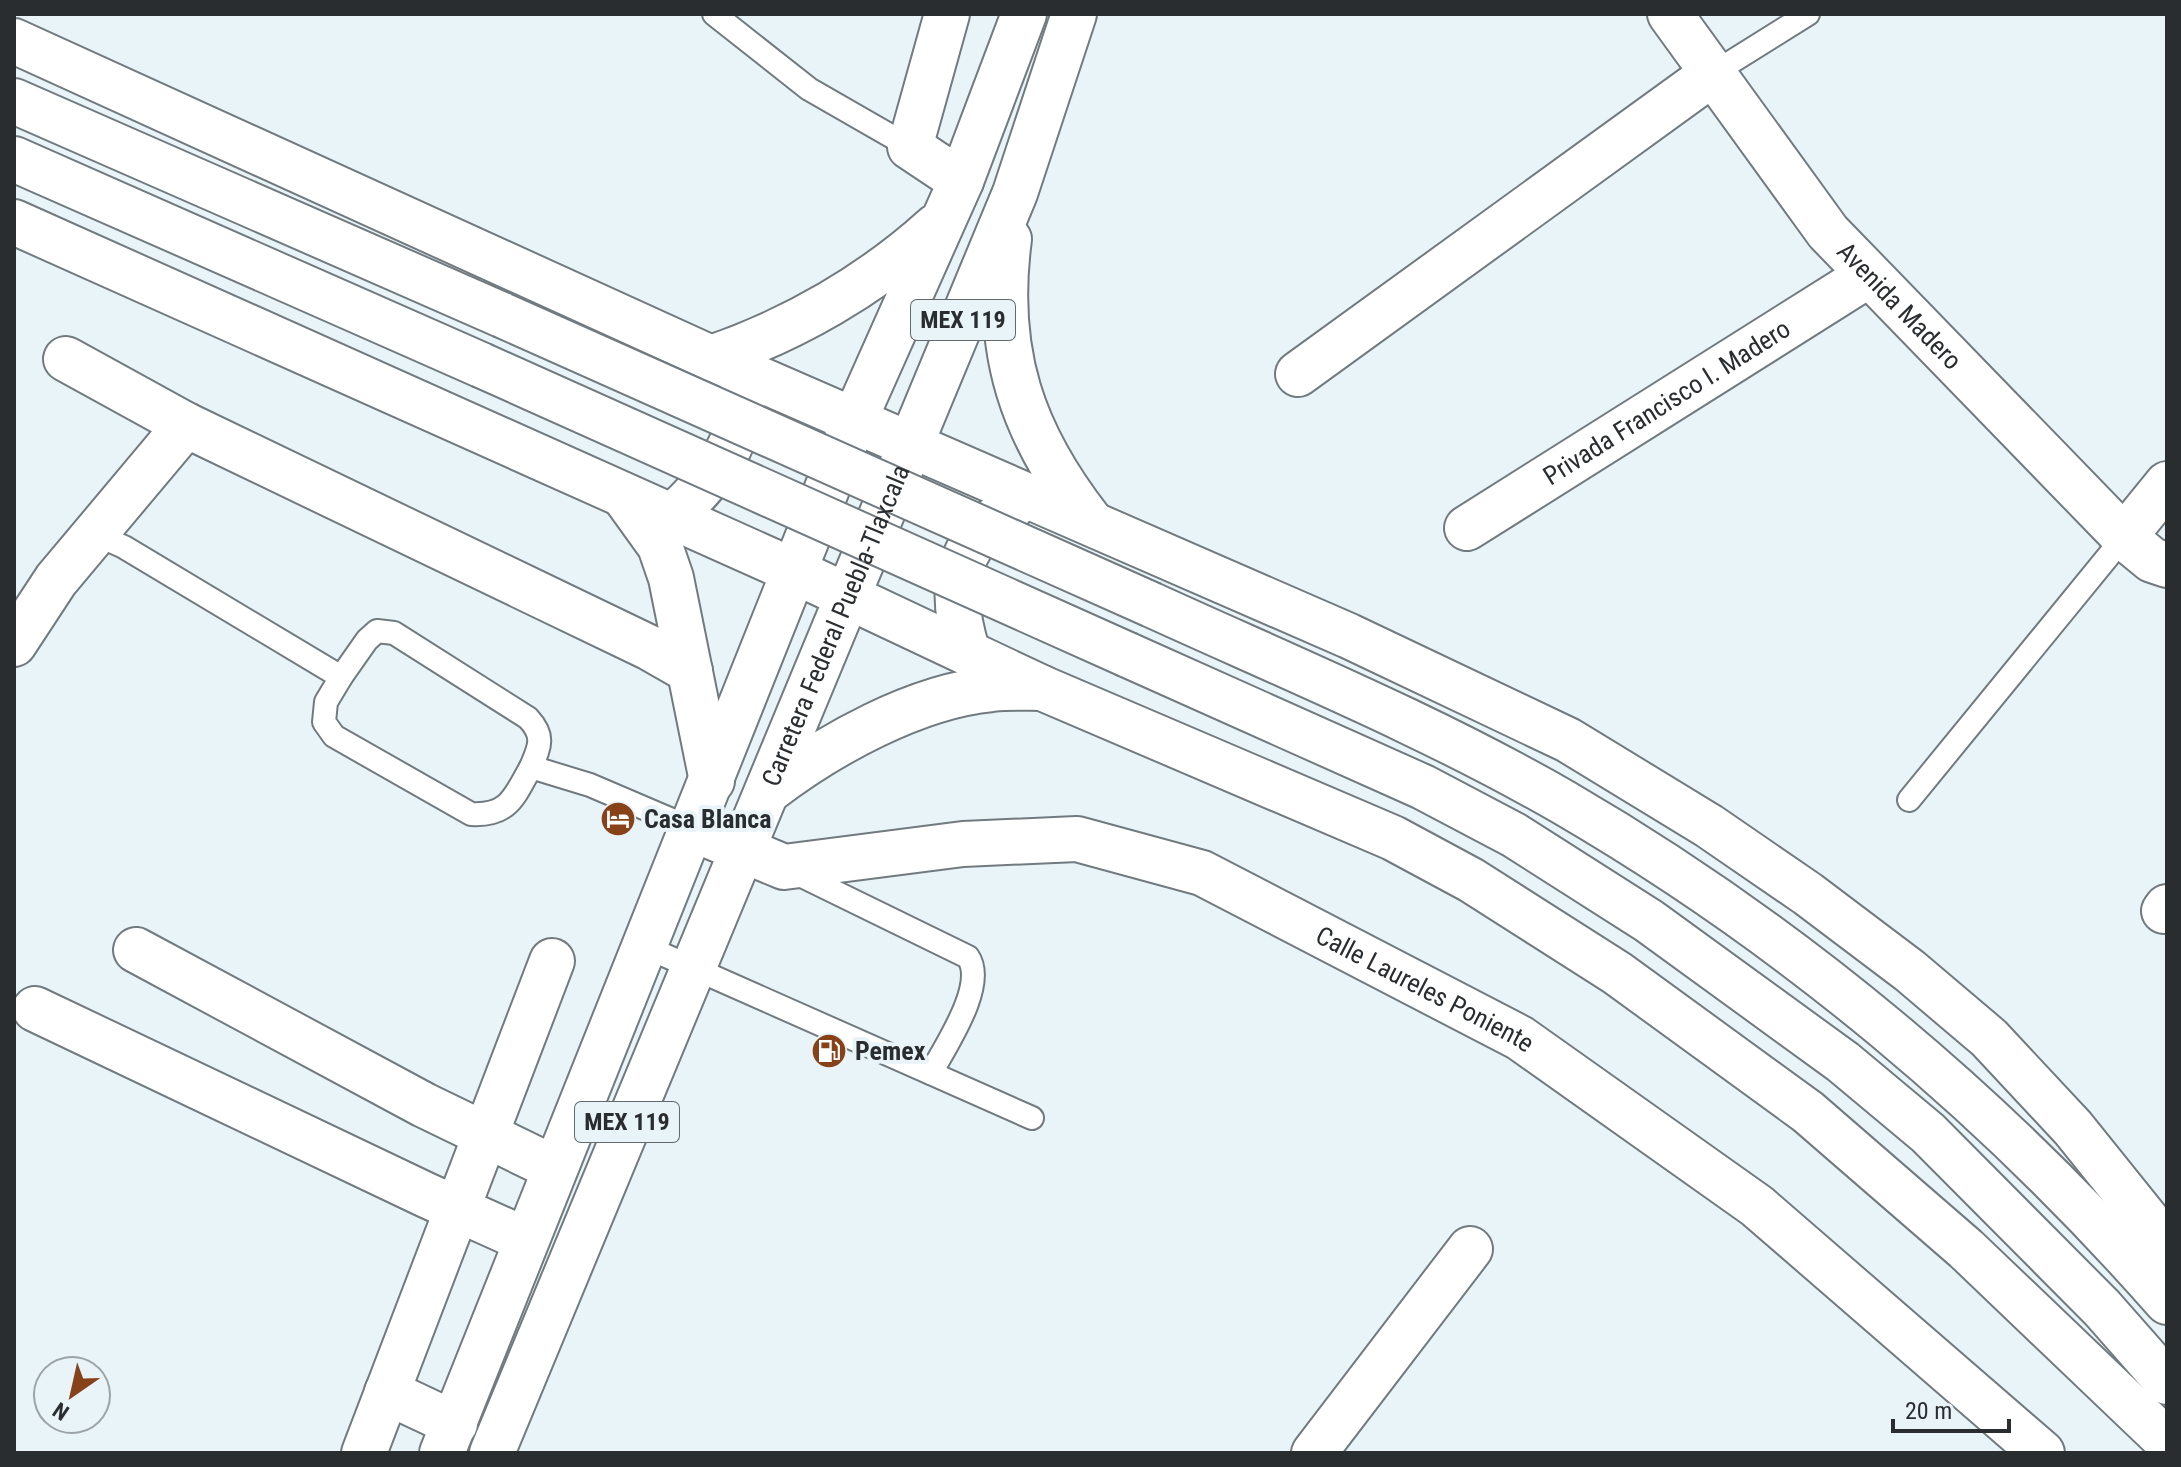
<svg xmlns="http://www.w3.org/2000/svg" width="2181" height="1467" font-family="'Roboto Condensed',sans-serif">
	<style>
		.lines { fill: none; stroke-linecap: round; stroke-linejoin: round }
		.service-casing { stroke: #717b7f; stroke-width: 26 }
		.minor-casing { stroke: #717b7f; stroke-width: 48 }
		.primary-casing { stroke: #717b7f; stroke-width: 48 }
		.motorway-casing { stroke: #717b7f; stroke-width: 48 }
		.service { stroke: #fff; stroke-width: 22 }
		.minor { stroke: #fff; stroke-width: 44 }
		.primary { stroke: #fff; stroke-width: 44 }
		.motorway { stroke: #fff; stroke-width: 44 }
		.motorway-bridge-casing { stroke: #717b7f; stroke-width: 48; stroke-linecap: butt }
		.motorway-bridge { stroke: #fff; stroke-width: 44 }
		.labels { text-anchor: middle; dominant-baseline: central; stroke-width: 8; stroke-linejoin: round; paint-order: stroke }
		.shield { fill: #e9f4f9; stroke: #63696c; stroke-width: 2 }
		.shield-label { font-size: 24px; font-weight: bold; fill: #292d2f }
		.street-label { font-size: 26px; fill: #292d2f; stroke: #e9f4f9 }
		.poi-label { font-size: 26px; font-weight: bold; fill: #292d2f; stroke: #e9f4f9; text-anchor: start }
	</style>
	<rect width="100%" height="100%" fill="#e9f4f9"/>
	<g class="lines">
		<defs>
			<g id="service">
				<polyline points="714,14 809,89 910,147"/>
				<polyline points="1712,74 1808,14"/>
				<path d="M 95,534 L 124,547 L 341,677 L 326,702 L 324,722 L 334,736 L 471,814 C 509,816 514,797 531,767 L 590,785 L 693,829"/>
				<path d="M 341,677 L 367,640 L 377,631 L 394,633 L 528,718 C 545,736 540,746 531,767"/>
				<polyline points="1909,800 2124,537"/>
				<path d="M 794,872 L 968,957 C 987,985 946,1045 931,1073"/>
				<polyline points="646,947 1032,1118"/>
			</g>
			<g id="minor">
				<polyline points="947,14 910,147 961,181"/>
				<path id="s1" d="M 1670,14 L 1828,232 L 2124,537 L 2152,560 L 2167,565"/>
				<polyline points="66,359 186,425 648,647 690,671"/>
				<polyline points="1298,374 1712,74"/>
				<path id="s2" d="M 1467,528 L 1867,276"/>
				<polyline points="2124,537 2167,484"/>
				<polyline points="14,644 56,580 186,425"/>
				<path id="s3" d="M 693,829 L 784,867 L 963,844 L 1077,839 L 1202,873 L 1520,1038 L 1757,1206 L 2042,1453"/>
				<polyline points="2164,911 2167,907"/>
				<polyline points="136,950 424,1105 554,1168"/>
				<polyline points="35,1009 426,1195 526,1240"/>
				<polyline points="387,1392 455,1424"/>
				<polyline points="364,1453 552,961"/>
				<polyline points="1314,1453 1470,1249"/>
			</g>
			<g id="primary">
				<path d="M 1009,239 C 994,352 1022,434 1091,522"/>
				<path d="M 711,358 C 793,330 871,285 935,227"/>
				<polyline points="624,496 660,546 671,578 712,781"/>
				<path d="M 768,791 C 828,745 916,696 992,689 C 1009,687 1026,688 1042,688"/>
				<polyline points="442,1453 854,421 961,181 1024,14"/>
				<path id="s4" d="M 492,1453 L 1015,193 L 1074,14"/>
			</g>
			<g id="motorway">
				<polyline points="14,41 711,358 1349,636 1568,740 1709,826 1808,894 1910,971 1989,1038 2073,1128 2167,1245"/>
				<polyline points="14,101 502,315"/>
				<polyline points="14,159 481,365"/>
				<polyline points="14,222 796,572 1042,688 1393,838 1471,880 1617,973 1808,1112 1966,1249 2167,1441"/>
				<path d="M 671,518 C 710,481 746,443 742,385"/>
				<path d="M 1152,605 C 1290,668 1431,726 1563,802 C 1790,934 1994,1105 2167,1302"/>
				<path d="M 968,653 C 948,591 953,544 1012,507"/>
				<polyline points="1128,655 1423,787 1514,835 1649,921 1843,1062 1928,1133 2102,1308 2167,1382"/>
			</g>
		</defs>
		<!-- service casing -->
		<use href="#service" class="service-casing"/>
		<!-- minor casing -->
		<use href="#minor" class="minor-casing"/>
		<!-- primary casing -->
		<use href="#primary" class="primary-casing"/>
		<!-- motorway casing -->
		<use href="#motorway" class="motorway-casing"/>
		<!-- service -->
		<use href="#service" class="service"/>
		<!-- minor -->
		<use href="#minor" class="minor"/>
		<!-- primary -->
		<use href="#primary" class="primary"/>
		<!-- motorway -->
		<use href="#motorway" class="motorway"/>
		<defs>
			<g id="motorway-bridge">
				<polyline points="502,315 1152,605"/>
				<polyline points="481,365 1128,655"/>
			</g>
		</defs>
		<!-- motorway-bridge casing -->
		<use href="#motorway-bridge" class="motorway-bridge-casing"/>
		<!-- motorway-bridge -->
		<use href="#motorway-bridge" class="motorway-bridge"/>
	</g>
	<!-- icons -->
	<defs>
		<symbol id="hotel-disc" viewBox="-11 -11 22 22"><circle r="9.5" fill="#87421a" stroke="#e9f4f9"/><path d="M-6-4.5h1.5V1H6V5H4.5V3h-9V5H-6ZM-4 0a1.8 1.8 0 1 1 3.6 0ZM.5 0V-2.5h3Q6-2.5 6 0Z" fill="#fff"/></symbol>
		<symbol id="fuel-disc" viewBox="-11 -11 22 22"><circle r="9.5" fill="#87421a" stroke="#e9f4f9"/><path d="M-5.5-6h7V0h2V4h1.3V-2.5L3-4.5l.8-.8L6-3V5H2.5V1h-1V6h-7ZM-4.2-4.7v3.2H.2V-4.7Z" fill="#fff"/></symbol>
	</defs>
	<g fill-rule="evenodd">
		<use href="#hotel-disc" x="598" y="799" width="40" height="40"/>
		<use href="#fuel-disc" x="809" y="1031" width="40" height="40"/>
	</g>
	<g class="labels">
		<!-- shield labels -->
		<g class="shield">
			<rect x="911" y="300" width="104" height="40" rx="6"/>
			<rect x="575" y="1102" width="104" height="40" rx="6"/>
		</g>
		<g class="shield-label">
			<text x="963" y="320">MEX 119</text>
			<text x="627" y="1122">MEX 119</text>
		</g>
		<!-- street labels -->
		<g class="street-label">
			<text stroke="none"><textPath href="#s1" startOffset="372">Avenida Madero</textPath></text>
			<text stroke="none"><textPath href="#s2" startOffset="236">Privada Francisco I. Madero</textPath></text>
			<text stroke="none"><textPath href="#s4" startOffset="896">Carretera Federal Puebla-Tlaxcala</textPath></text>
			<text stroke="none"><textPath href="#s3" startOffset="774">Calle Laureles Poniente</textPath></text>
		</g>
		<!-- poi labels -->
		<g class="poi-label">
			<text x="644" y="819">Casa Blanca</text>
			<text x="855" y="1051">Pemex</text>
		</g>
	</g>
	<!-- border -->
	<rect width="2181" height="1467" fill="none" stroke="#292d2f" stroke-width="32"/>
	<!-- north arrow -->
	<g transform="translate(72 1395) rotate(214)"><circle r="38" fill="#e9f4f9" stroke="#9ca4a8" stroke-width="2"/>
	<path d="M0-6L14 30L0 20L-14 30Z" fill="#87421a"/>
	<text y="-12" font-size="22" font-weight="bold" text-anchor="middle" fill="#292d2f">N</text>
	</g>
	<!-- scale -->
	<path d="M1893 1419v12h116v-12" fill="none" stroke="#292d2f" stroke-width="4"/>
	<text x="1905" y="1419" font-size="24" fill="#292d2f" stroke="#e9f4f9" stroke-width="6" paint-order="stroke">20 m</text>
</svg>
